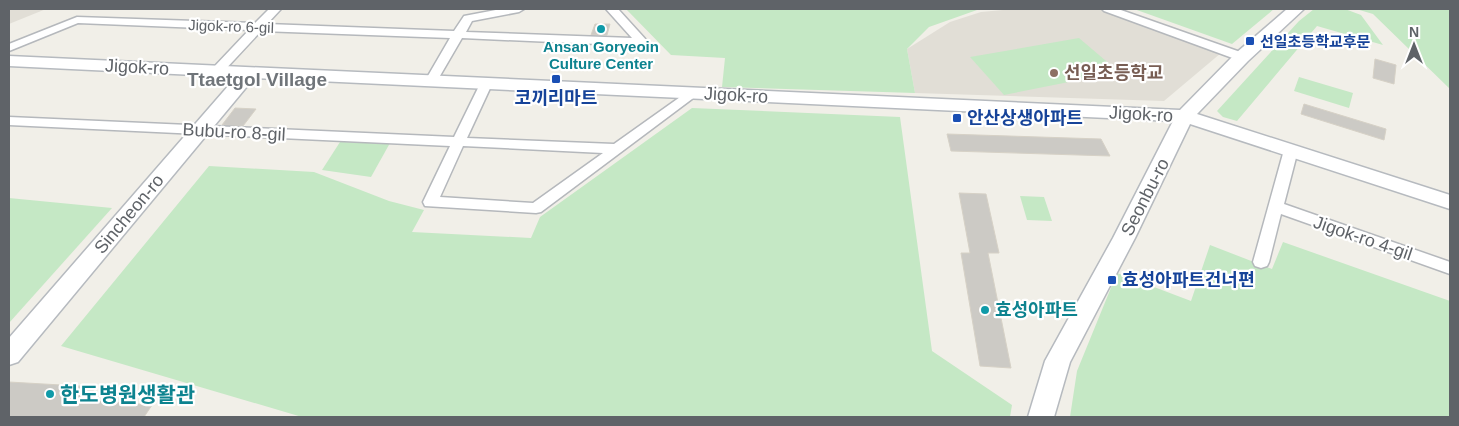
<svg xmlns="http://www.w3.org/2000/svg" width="1459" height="426" font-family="Helvetica,'Noto Sans KR',sans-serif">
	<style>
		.education { fill: #e1ded6 }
		.green { fill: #c5e8c5 }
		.building { fill: #cccac5; stroke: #d6d1c6 }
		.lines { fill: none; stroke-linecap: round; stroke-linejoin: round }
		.street-casing { stroke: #b5b8bc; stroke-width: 3 }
		.secondary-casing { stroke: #b6babf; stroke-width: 3 }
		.street { fill: #fff; fill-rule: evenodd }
		.secondary { fill: #fff; fill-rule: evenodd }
		.culture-dot { fill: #0f9aa8; stroke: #fff; stroke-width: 2 }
		.transit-dot { fill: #1a4fb4; stroke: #fff; stroke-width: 2 }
		.education-dot { fill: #8d6e63; stroke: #fff; stroke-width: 2 }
		.labels { text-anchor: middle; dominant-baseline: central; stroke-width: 4.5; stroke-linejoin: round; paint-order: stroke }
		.far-street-label { font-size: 15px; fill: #5f6368; stroke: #fff }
		.far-transit-label { font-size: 15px; font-weight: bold; fill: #164399; stroke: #fff; text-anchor: start }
		.far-culture-label { font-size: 15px; font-weight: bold; fill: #0d838f; stroke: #fff }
		.street-label { font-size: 18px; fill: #5f6368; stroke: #fff }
		.education-label { font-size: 18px; font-weight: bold; fill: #785e54; stroke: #fff; text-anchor: start }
		.transit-label { font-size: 18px; font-weight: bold; fill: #164399; stroke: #fff; text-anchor: start }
		.culture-label { font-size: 18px; font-weight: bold; fill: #0d838f; stroke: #fff; text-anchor: start }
		.neighbourhood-label { font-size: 19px; font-weight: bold; fill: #70757a; stroke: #fff }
		.near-culture-label { font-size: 21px; font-weight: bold; fill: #0d838f; stroke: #fff; text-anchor: start }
	</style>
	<rect width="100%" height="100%" fill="#f1efe8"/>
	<!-- education -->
	<g class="education">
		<polygon points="9,9 46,9 9,24"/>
		<polygon points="1014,9 1102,9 1221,53 1164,101 915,93 907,49 950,22 981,12"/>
	</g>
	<!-- green -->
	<g class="green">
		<polygon points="626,9 990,9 977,10 929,27 907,49 915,93 722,87 725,58 671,55"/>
		<polygon points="1134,9 1274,9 1232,44"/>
		<polygon points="1314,9 1345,9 1361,15 1383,45 1317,26 1237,121 1223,117 1217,111 1299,21"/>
		<polygon points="1356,9 1450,9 1450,89 1373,14"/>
		<polygon points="1079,38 1119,72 1004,95 970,57"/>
		<polygon points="1299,77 1353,93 1349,108 1294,91"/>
		<polygon points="692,108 900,117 932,351 1012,405 1010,417 302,417 61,346 209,166 314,172 389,201 424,210 412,232 531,238 540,217"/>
		<polygon points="340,142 390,143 371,177 322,170"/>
		<polygon points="1020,196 1044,197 1052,221 1027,220"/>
		<polygon points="9,198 112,208 9,323"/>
		<polygon points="1283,242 1450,301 1450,417 1070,417 1077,371 1117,273 1191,301 1210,245 1272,269"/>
	</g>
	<!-- building -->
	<g class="building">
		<polygon points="595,24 610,24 607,35 591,35"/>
		<polygon points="1375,59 1396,65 1394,84 1373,78"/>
		<polygon points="1304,104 1386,129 1384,140 1301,114"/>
		<polygon points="235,108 256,109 243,126 222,125"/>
		<polygon points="947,134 1101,139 1110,156 951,151"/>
		<polygon points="959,193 986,194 999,253 988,253 1011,368 980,366 961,253 970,253"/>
		<polygon points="9,382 96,387 86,400 152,405 144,417 9,417"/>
	</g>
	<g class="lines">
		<defs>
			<g id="street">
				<polygon points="269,9 281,9 267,24 454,31 464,16 501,9 524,9 519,12 472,21 466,32 632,38 606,9 618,9 648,42 642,46 462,38 437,81 431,85 425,81 450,38 261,31 221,74 217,75 211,71 213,68 249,30 78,23 9,51 9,44 77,17 255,23"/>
				<polygon points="1102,9 1118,9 1246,54 1248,57 1242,61 1238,60 1104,11"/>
				<path d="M 486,80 L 492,84 L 467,138 L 614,144 L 690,90 L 694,89 L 700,93 L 541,212 L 536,213 L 425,206 L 423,202 L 450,146 L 9,125 L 9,117 L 454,137 L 480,84 ZM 463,146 L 603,153 L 533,203 L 440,197 Z"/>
				<polygon points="1291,146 1296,147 1298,150 1284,204 1450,262 1450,274 1281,214 1269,262 1267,266 1261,268 1255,266 1253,262 1284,150 1286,147"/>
			</g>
			<polygon id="secondary" points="1287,9 1304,9 1248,61 1197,114 1450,195 1450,209 1190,124 1135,238 1070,362 1054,417 1028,417 1045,361 1113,238 1173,121 254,78 18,362 9,365 9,338 236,77 9,66 9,56 1180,110 1236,53"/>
		</defs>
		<!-- street casing -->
		<use href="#street" class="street-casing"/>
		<!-- secondary casing -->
		<use href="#secondary" class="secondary-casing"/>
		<!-- street -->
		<use href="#street" class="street"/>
		<!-- secondary -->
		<use href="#secondary" class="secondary"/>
	</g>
	<!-- markers -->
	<g class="culture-dot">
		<circle cx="601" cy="29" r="5"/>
		<circle cx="985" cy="310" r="5"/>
		<circle cx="50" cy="394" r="5"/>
	</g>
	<g class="transit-dot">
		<rect x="1245" y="36" width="10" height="10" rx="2.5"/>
		<rect x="551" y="74" width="10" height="10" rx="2.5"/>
		<rect x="952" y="113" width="10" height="10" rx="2.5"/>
		<rect x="1107" y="275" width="10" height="10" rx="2.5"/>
	</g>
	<circle class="education-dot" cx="1054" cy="73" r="5"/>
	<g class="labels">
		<!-- far-street labels -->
		<g class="far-street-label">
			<text transform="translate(231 26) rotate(2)">Jigok-ro 6-gil</text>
		</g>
		<!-- far-transit labels -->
		<g class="far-transit-label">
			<text x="1260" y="41">선일초등학교후문</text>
		</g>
		<!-- far-culture labels -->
		<g class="far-culture-label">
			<text x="601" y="46">Ansan Goryeoin<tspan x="601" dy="17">Culture Center</tspan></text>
		</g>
		<!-- street labels -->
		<g class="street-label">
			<text transform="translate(137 67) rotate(3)">Jigok-ro</text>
			<text transform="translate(736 95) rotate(3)">Jigok-ro</text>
			<text transform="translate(1141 114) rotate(3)">Jigok-ro</text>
			<text transform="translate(234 132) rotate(3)">Bubu-ro 8-gil</text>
			<text transform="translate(1145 197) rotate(-63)">Seonbu-ro</text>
			<text transform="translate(129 214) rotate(-50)">Sincheon-ro</text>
			<text transform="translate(1363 238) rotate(19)">Jigok-ro 4-gil</text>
		</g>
		<!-- education labels -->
		<g class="education-label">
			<text x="1064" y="73">선일초등학교</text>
		</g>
		<!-- transit labels -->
		<g class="transit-label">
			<text x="556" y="98" text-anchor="middle">코끼리마트</text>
			<text x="967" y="118">안산상생아파트</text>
			<text x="1122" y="280">효성아파트건너편</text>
		</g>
		<!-- culture labels -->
		<g class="culture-label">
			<text x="995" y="310">효성아파트</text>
		</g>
		<!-- neighbourhood labels -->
		<g class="neighbourhood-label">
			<text x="257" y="79">Ttaetgol Village</text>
		</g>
		<!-- near-culture labels -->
		<g class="near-culture-label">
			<text x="60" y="394">한도병원생활관</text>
		</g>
	</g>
	<!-- border -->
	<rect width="1459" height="426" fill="none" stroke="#5f6368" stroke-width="20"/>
	<!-- north arrow -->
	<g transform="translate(1414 45)" stroke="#ffffff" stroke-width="4" paint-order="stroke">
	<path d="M0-4L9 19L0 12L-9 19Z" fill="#5f6368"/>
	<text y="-8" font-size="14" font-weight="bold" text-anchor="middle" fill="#5f6368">N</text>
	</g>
</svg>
